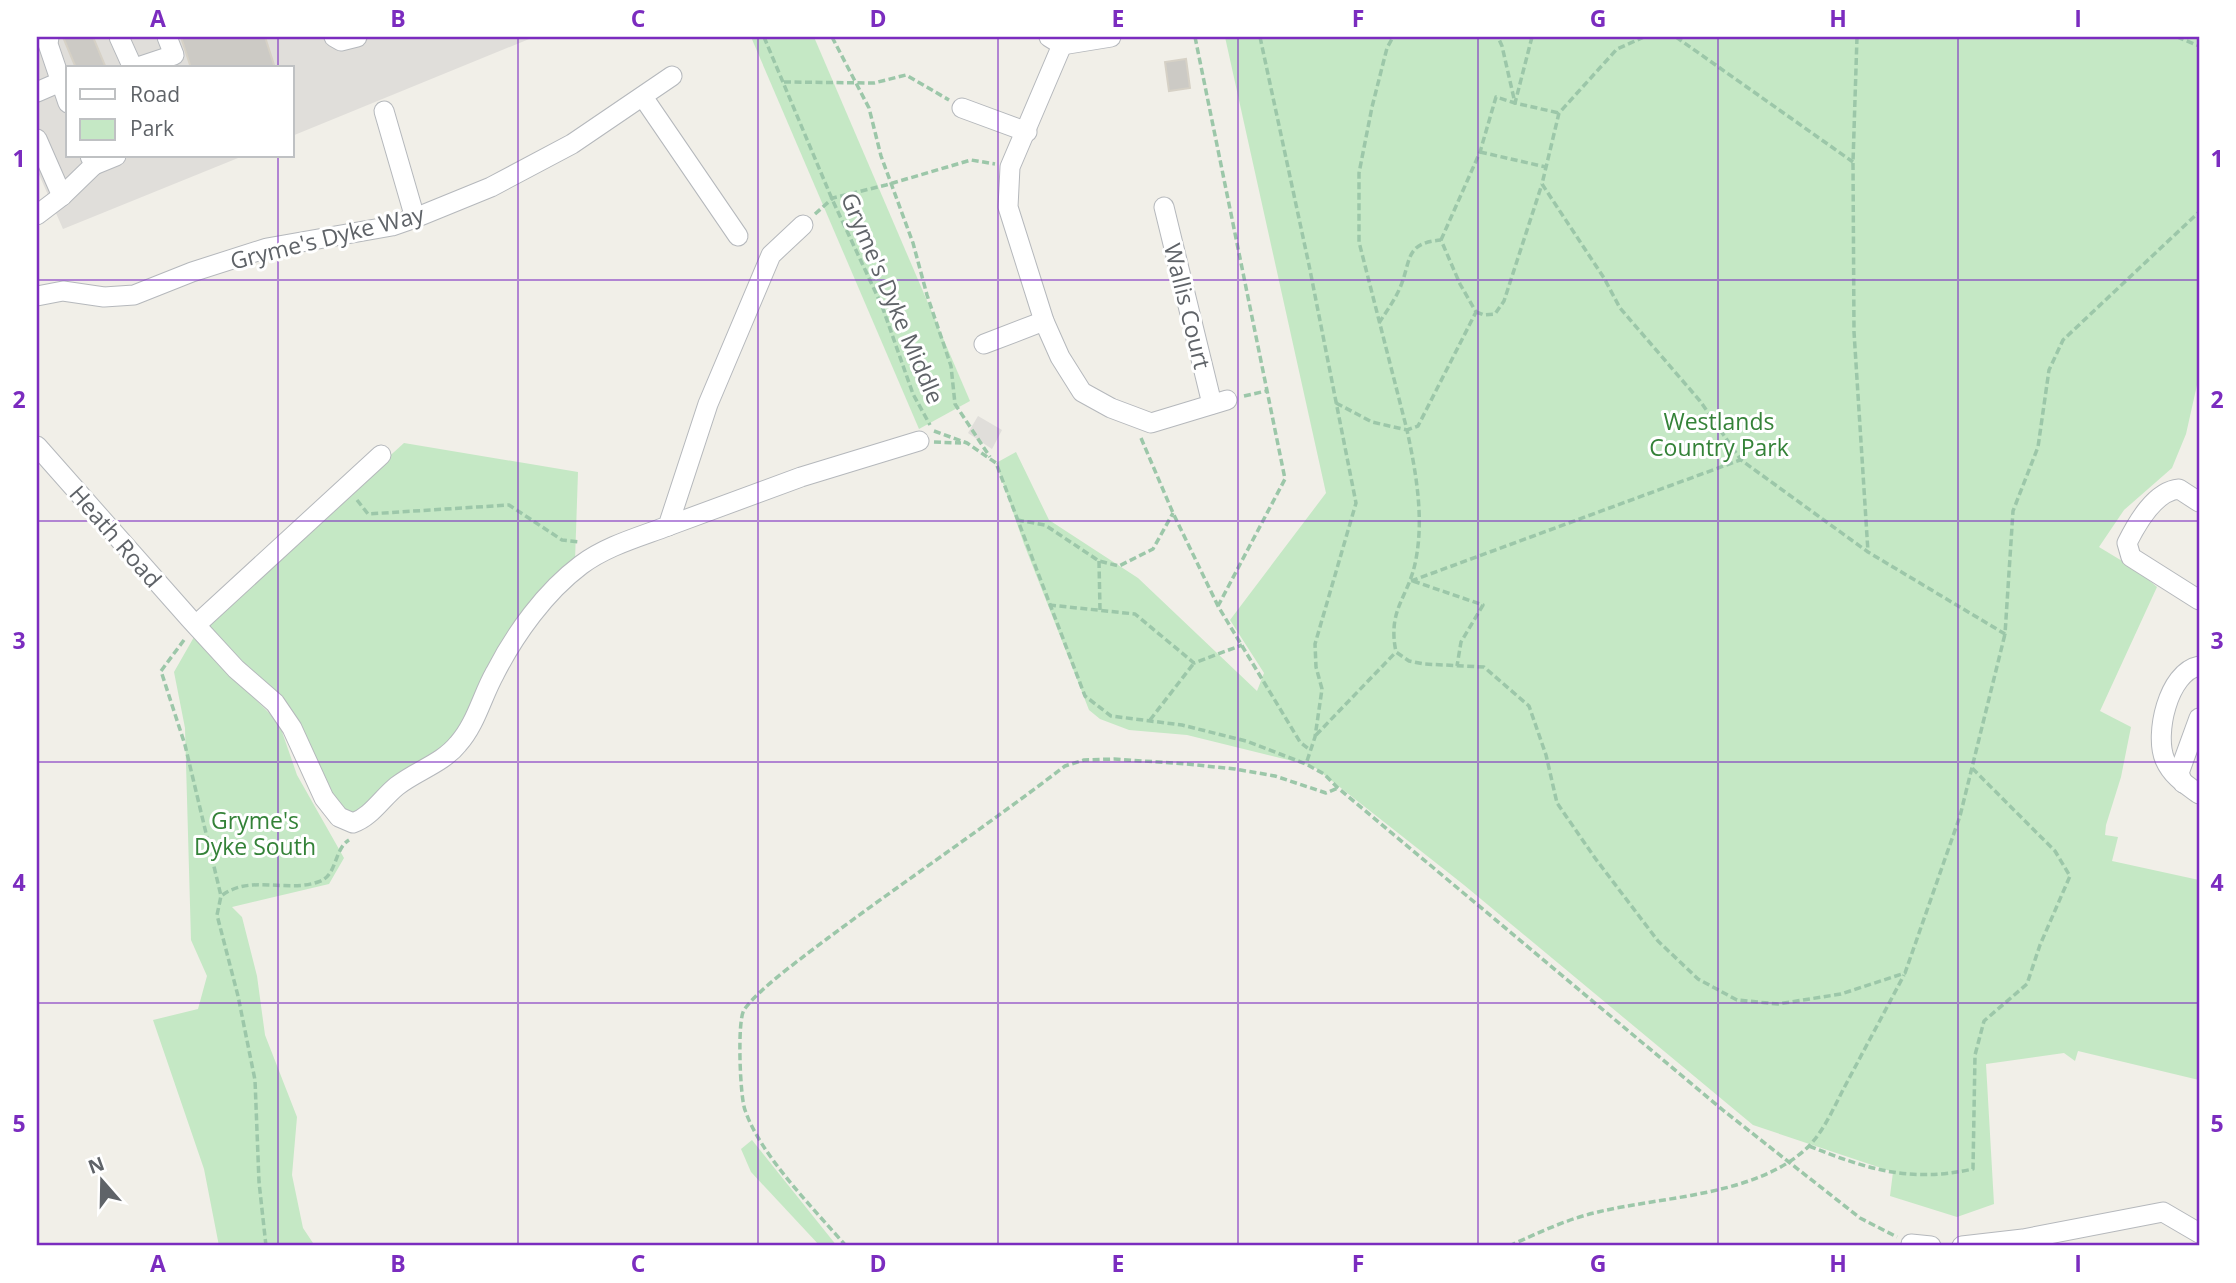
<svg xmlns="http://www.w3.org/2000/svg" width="2236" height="1283" font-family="'Open Sans',sans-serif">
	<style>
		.industrial { fill: #e0deda }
		.green { fill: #c5e8c5 }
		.building { fill: #cccac5; stroke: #d6d1c6; stroke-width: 2 }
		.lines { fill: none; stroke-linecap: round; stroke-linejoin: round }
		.minor-casing { stroke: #b5b8bc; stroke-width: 21 }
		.path { stroke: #9cc7a9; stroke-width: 3.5; stroke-dasharray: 7 3.5; stroke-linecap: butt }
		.minor { stroke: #fff; stroke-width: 19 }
		.grid { fill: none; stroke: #7b2cbf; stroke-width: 2; stroke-opacity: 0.55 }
		.labels { text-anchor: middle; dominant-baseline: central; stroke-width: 6; stroke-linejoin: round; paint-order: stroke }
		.street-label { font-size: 23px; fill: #5f6368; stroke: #fff }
		.park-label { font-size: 23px; fill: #348238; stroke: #fff }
		.neatline { fill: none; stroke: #7b2cbf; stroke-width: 2.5 }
		.grid-label { font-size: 23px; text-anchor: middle; font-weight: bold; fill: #7b2cbf }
	</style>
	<rect width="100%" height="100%" fill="#f1efe8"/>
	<!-- industrial -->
	<g class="industrial">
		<polygon points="37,37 534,37 292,136 292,68 68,68 68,156 243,156 63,229 37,170"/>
		<polygon points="978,416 1002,430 992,449 968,433"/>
	</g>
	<!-- green -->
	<g class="green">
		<polygon points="751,37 814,37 970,401 919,429"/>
		<polygon points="1225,37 2199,37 2199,376 2186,434 2172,468 2124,510 2099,547 2137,570 2157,587 2100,711 2131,727 2121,777 2106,825 2105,835 2118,837 2112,861 2199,880 2199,1080 2078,1051 2075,1061 2064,1053 1986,1064 1994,1204 1957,1217 1890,1196 1893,1172 1753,1125 1464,885 1313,766 1187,735 1129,730 1100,719 1089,710 1024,544 996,463 1016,452 1049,520 1138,578 1257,691 1264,673 1230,620 1326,493"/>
		<polygon points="404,443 578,472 575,561 472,723 353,823 204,624"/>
		<polygon points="194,637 279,723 297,775 344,858 329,884 232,907 242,917 257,976 265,1035 297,1117 292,1175 303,1228 315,1246 219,1246 204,1169 153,1020 198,1009 207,976 191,940 185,728 174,672"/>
		<polygon points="752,1140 837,1246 820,1246 751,1172 741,1149"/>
	</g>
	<!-- building -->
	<g class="building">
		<polygon points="63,37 93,37 106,68 76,68"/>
		<polygon points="181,37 265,37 275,68 191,68"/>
		<polygon points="1186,59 1190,88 1169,91 1165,62"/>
	</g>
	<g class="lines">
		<defs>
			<g id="minor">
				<polyline points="49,37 48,44 68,103"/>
				<polyline points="119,37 133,68"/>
				<polyline points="334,37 341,41 357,37"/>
				<polyline points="1049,37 1062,45 1111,37"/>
				<polyline points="1062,45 1010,167 1008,207 1044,321 1060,357 1082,392 1111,408 1151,423 1227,400"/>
				<polyline points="135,68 174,55 167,37"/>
				<polyline points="37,92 60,82"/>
				<polyline points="643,97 738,236"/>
				<polyline points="962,108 1027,132"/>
				<polyline points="384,111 415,218"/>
				<polyline points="37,139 62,196"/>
				<polyline points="94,165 116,156"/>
				<polyline points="1164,207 1212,404"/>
				<polyline points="37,215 62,196 94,165 90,156"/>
				<polyline points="37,296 63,291 104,297 134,295 192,272 267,248 392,226 415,218 491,187 572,144 672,76"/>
				<polyline points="984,344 1044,321"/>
				<path d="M 37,446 L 190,619 L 236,669 L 275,703 L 292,728 L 324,798 L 339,817 L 353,823 C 371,817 382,798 397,786 C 416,771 443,763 458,744 C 476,724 482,696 495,673 C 515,634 545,592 581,565 C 606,546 639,537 668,526 L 708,404 L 771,255 L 803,225"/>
				<path d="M 2199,502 L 2179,489 C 2155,491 2137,523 2127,543 L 2131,557 L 2199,600"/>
				<polyline points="668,526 801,477 919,441"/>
				<polyline points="196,625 381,455"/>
				<path d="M 2199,666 C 2168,672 2154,735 2165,760 C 2172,776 2185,784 2199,794"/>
				<polyline points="2183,783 2179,773 2199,718"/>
				<polyline points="1911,1244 1931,1246"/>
				<polyline points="1962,1246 2023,1239 2163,1212 2199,1233"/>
			</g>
		</defs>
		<!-- minor casing -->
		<use href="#minor" class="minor-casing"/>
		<!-- path -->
		<g class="path">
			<polyline points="764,37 832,199 882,306 913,394 930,425"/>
			<polyline points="832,37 869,108 881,156 913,243 927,295 951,366 955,404 990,457"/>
			<polyline points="1195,37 1285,479 1218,606"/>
			<polyline points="1260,37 1309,265 1356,503 1315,644 1316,667 1322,689 1315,737 1306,764"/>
			<polyline points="1532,37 1515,103 1559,113"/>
			<polyline points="1644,37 1617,49 1559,113 1542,184 1604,278 1620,308 1700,401 1741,460 1868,552 2005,634 2013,511 2038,447 2049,370 2063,340 2199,212"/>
			<polyline points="1676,37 1853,162"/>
			<polyline points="1857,37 1853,162 1854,332 1868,552"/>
			<polyline points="2177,37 2199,46"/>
			<polyline points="784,82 874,83 906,75 949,100"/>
			<polyline points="1480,152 1546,167"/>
			<polyline points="815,214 833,198 886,185 971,160 995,164"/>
			<polyline points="1441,240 1480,152 1496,97 1515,103 1502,46 1498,37"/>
			<polyline points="1476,312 1484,315 1495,314 1504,301 1542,184"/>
			<path d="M 1379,323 C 1386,312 1394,301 1399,290 C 1412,262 1403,243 1441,240 L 1460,284 L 1476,312 L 1418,426 L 1407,430 L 1359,242 L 1359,173 L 1372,107 L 1387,48 L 1393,37"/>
			<polyline points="1244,396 1266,391"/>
			<path d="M 1336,403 L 1372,422 L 1407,430 C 1416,472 1424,517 1416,559 C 1409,598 1387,608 1396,652 L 1409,661 L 1424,664 L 1484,667 L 1529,706 L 1546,755 L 1557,803 L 1595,858 L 1658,941 L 1698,979 L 1737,1000 L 1778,1004 L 1841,994 L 1905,973 L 1960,816 L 2005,634"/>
			<polyline points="934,431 967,443 996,463 1085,696 1111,716 1182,725 1246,741 1306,764 1324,774 1338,788 1724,1111 1860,1218 1897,1237"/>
			<polyline points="1141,438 1173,513 1218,606 1300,742 1310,750"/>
			<polyline points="934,442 961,443"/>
			<polyline points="357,500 368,514 509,505 562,540 580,542"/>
			<polyline points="1017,520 1045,525 1099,561 1119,566 1153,549 1173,513"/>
			<polyline points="1099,561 1100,610"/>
			<polyline points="1411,581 1740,460"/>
			<polyline points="1413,581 1483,605 1461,642 1457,666"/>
			<polyline points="1049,605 1135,614 1194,663 1242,645"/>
			<polyline points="184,640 161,671 185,745 221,896"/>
			<polyline points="1150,720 1194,663"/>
			<polyline points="1316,735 1396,652"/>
			<path d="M 1809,1146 C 1867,1169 1909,1183 1973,1169 L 1975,1055 L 1984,1021 L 2027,984 L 2040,945 L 2070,876 L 2055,851 L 1972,768"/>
			<path d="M 266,1246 L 259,1182 L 255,1080 L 238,996 L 217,915 L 221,896 C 250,874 286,893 318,882 C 338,876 333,850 349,840"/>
			<path d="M 846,1246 C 815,1210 760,1155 745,1110 C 740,1097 737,1021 744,1010 C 757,990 807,954 828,938 C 906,880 988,825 1065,766 L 1084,760 L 1114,759 L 1187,764 L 1235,769 L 1275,776 L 1326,793 L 1338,788"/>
			<path d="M 1509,1246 C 1538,1233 1567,1219 1598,1212 C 1664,1196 1757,1196 1808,1147 C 1824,1131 1834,1107 1844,1088 C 1864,1050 1884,1013 1904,975"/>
		</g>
		<!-- minor -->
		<use href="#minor" class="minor"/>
	</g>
	<!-- grid -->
	<path class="grid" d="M 278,37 L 278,68M 518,37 L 518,1246M 758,37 L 758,1246M 998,37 L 998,1246M 1238,37 L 1238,1246M 1478,37 L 1478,1246M 1718,37 L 1718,1246M 1958,37 L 1958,1246M 278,156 L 278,1246M 37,280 L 2199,280M 37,521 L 2199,521M 37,762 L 2199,762M 37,1003 L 2199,1003"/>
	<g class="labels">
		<!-- street labels -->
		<g class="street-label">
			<text transform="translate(327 237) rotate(-14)">Gryme's Dyke Way</text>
			<text transform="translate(893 298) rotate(67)">Gryme's Dyke Middle</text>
			<text transform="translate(1188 306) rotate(76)">Wallis Court</text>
			<text transform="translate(116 536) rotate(49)">Heath Road</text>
		</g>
		<!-- park labels -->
		<g class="park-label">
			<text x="1719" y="421">Westlands<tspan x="1719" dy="26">Country Park</tspan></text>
			<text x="255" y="820">Gryme's<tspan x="255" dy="26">Dyke South</tspan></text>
		</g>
	</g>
	<!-- border -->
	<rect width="2236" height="1283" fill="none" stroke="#ffffff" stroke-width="77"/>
	<!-- legend -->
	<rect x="66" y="66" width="228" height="91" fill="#ffffff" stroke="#bfc1c3" stroke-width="2"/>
	<rect x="80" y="89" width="35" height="10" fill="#ffffff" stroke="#bfc1c3" stroke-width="2"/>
	<text x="130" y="102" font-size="21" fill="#5f6368">Road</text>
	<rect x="80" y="119" width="35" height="21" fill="#c5e8c5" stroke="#bfc1c3" stroke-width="2"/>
	<text x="130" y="136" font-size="21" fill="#5f6368">Park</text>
	<!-- north arrow -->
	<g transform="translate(102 1181) rotate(340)" stroke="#ffffff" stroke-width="5" paint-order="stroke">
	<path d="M0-5L12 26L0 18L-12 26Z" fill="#5f6368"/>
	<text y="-10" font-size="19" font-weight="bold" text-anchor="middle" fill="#5f6368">N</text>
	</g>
	<rect x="38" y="38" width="2160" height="1206" class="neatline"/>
	<g class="grid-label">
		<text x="158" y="27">A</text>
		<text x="398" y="27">B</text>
		<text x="638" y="27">C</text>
		<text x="878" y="27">D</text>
		<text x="1118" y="27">E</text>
		<text x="1358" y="27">F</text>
		<text x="1598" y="27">G</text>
		<text x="1838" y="27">H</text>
		<text x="2078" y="27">I</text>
		<text x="19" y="167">1</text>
		<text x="2217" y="167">1</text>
		<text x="19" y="408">2</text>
		<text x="2217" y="408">2</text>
		<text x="19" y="649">3</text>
		<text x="2217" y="649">3</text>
		<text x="19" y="891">4</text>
		<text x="2217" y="891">4</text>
		<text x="19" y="1132">5</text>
		<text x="2217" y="1132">5</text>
		<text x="158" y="1272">A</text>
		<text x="398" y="1272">B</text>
		<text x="638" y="1272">C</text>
		<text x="878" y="1272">D</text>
		<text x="1118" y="1272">E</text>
		<text x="1358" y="1272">F</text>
		<text x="1598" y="1272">G</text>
		<text x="1838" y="1272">H</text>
		<text x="2078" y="1272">I</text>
	</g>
</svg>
